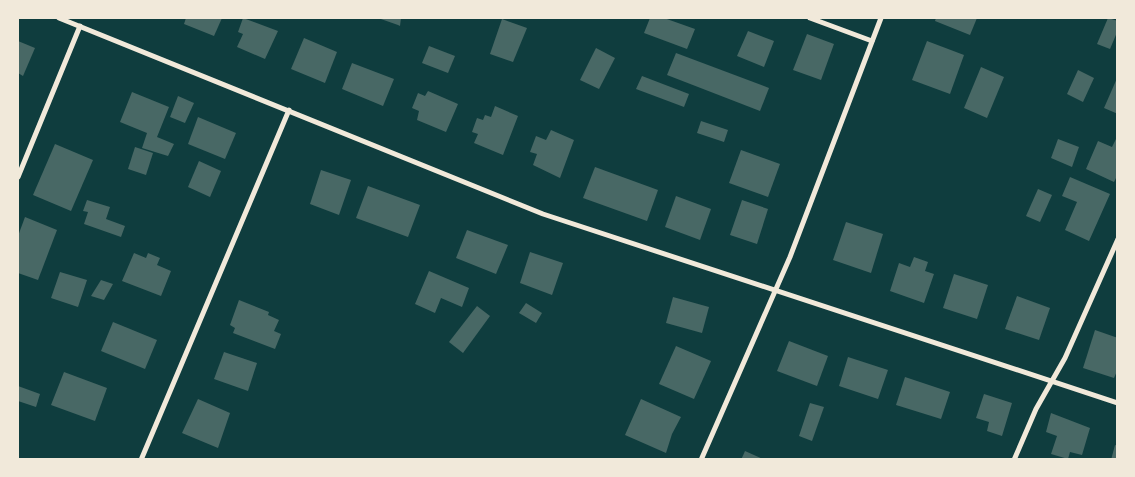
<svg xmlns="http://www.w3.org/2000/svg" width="1135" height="477" font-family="'Titillium Web',sans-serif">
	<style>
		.building { fill: #486865 }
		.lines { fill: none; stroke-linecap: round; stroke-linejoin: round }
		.minor { stroke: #f1e9da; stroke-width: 5 }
	</style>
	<rect width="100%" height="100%" fill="#0f3d3e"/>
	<!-- building -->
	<g class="building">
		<polygon points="186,18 222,18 214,36 184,24"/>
		<polygon points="243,18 278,31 265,59 237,47 243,34 238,32"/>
		<polygon points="378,18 401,18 400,26 398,25"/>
		<polygon points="650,18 664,18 695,29 687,49 644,33"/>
		<polygon points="936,18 977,18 970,35 935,21"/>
		<polygon points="1108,18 1118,21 1118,30 1110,49 1097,44"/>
		<polygon points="502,19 527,28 513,62 490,54"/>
		<polygon points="748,31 774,41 764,67 737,56"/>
		<polygon points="807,34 834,44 821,80 793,70"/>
		<polygon points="304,38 337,52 325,83 291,69"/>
		<polygon points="18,41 35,48 23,76 18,73"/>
		<polygon points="927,41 964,55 950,94 912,80"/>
		<polygon points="429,46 455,56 448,73 422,63"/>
		<polygon points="596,48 615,58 599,89 580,80"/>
		<polygon points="676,53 769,88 760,111 667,75"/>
		<polygon points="352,63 394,79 383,106 342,89"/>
		<polygon points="981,67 1004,77 987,118 964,108"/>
		<polygon points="1078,70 1094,78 1083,102 1067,94"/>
		<polygon points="642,76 689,94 684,107 636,89"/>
		<polygon points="1118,76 1118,114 1104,108"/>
		<polygon points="428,91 458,104 446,132 417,120 419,111 412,108 418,93 425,96"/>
		<polygon points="132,92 169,107 157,137 174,144 168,156 142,148 147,133 120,122"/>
		<polygon points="178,96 194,103 185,123 170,117"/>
		<polygon points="495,106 518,116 503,155 474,143 478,134 472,132 477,118 483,120 485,115 491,117"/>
		<polygon points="198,117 236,133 225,159 188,144"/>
		<polygon points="701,121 728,130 724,142 697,133"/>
		<polygon points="551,130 574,140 560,178 533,165 537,154 530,152 536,136 546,140"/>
		<polygon points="1058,139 1079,147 1072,167 1051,158"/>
		<polygon points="1116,139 1118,139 1118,174 1114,182 1086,169 1098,141 1112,147"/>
		<polygon points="55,144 93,160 71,211 33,195"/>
		<polygon points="135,147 153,153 146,175 128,169"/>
		<polygon points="741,150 780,164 768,197 729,183"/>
		<polygon points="199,161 221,171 210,197 188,187"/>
		<polygon points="595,167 658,190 647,221 583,198"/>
		<polygon points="321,170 351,180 339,215 310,204"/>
		<polygon points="1070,177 1110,194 1089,241 1065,230 1077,202 1062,196"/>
		<polygon points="368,186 420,205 408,237 356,218"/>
		<polygon points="1038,189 1052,195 1040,222 1026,216"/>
		<polygon points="676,196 711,209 700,240 665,227"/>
		<polygon points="87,200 110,207 106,219 125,226 121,237 84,224 88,212 83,211"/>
		<polygon points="742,200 768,209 757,244 730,235"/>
		<polygon points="25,217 57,230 38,280 18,273 18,236"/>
		<polygon points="846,222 883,234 871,273 833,260"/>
		<polygon points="467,230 508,245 496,274 456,258"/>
		<polygon points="530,252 563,263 552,295 520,283"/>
		<polygon points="134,253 146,258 148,253 160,258 157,265 171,271 161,296 122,281"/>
		<polygon points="914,257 928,262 925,271 934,274 924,303 890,291 899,263 910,267"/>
		<polygon points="429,271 469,288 462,307 441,298 435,313 415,304"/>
		<polygon points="60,272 87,280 78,307 51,298"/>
		<polygon points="954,274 988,285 977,319 943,308"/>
		<polygon points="101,280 113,284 104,300 91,296"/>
		<polygon points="1017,296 1050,308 1039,340 1005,329"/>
		<polygon points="673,297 709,307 702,333 666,323"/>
		<polygon points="239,300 269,312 268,315 279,320 274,331 281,334 275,349 233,333 235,328 230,325"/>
		<polygon points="526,303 542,313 536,323 519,313"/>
		<polygon points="477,306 490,316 463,353 449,342"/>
		<polygon points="113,322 157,340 145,369 101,351"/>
		<polygon points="1095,330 1118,338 1118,369 1114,378 1083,368"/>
		<polygon points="789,341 828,356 817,386 777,371"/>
		<polygon points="676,346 711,361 694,399 659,384"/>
		<polygon points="224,352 257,363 248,391 214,379"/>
		<polygon points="848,357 888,370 878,399 839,386"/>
		<polygon points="64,372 107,388 95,421 51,405"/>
		<polygon points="905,377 950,392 941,419 896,405"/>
		<polygon points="18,386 40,394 36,407 18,401"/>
		<polygon points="984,394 1012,403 1002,436 987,431 989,422 976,418"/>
		<polygon points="198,399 230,413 218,448 182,433"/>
		<polygon points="641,399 681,417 672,434 666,453 625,435"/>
		<polygon points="810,403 824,407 812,441 799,436"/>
		<polygon points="1051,413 1090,428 1082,455 1070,452 1068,459 1051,454 1057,436 1046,432"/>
		<polygon points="1115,445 1118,446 1118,460 1111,460"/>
		<polygon points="745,451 765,460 741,460"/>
	</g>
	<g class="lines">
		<!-- minor -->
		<g class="minor">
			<polyline points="59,18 543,214 1118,403"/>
			<polyline points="810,18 872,41"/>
			<polyline points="18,177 80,26"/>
			<polyline points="141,460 289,110"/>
			<polyline points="701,460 790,257 881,18"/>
			<polyline points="1014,460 1036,409 1065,358 1118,239"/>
		</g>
	</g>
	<!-- border -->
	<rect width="1135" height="477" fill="none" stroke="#f1e9da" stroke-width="38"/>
</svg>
